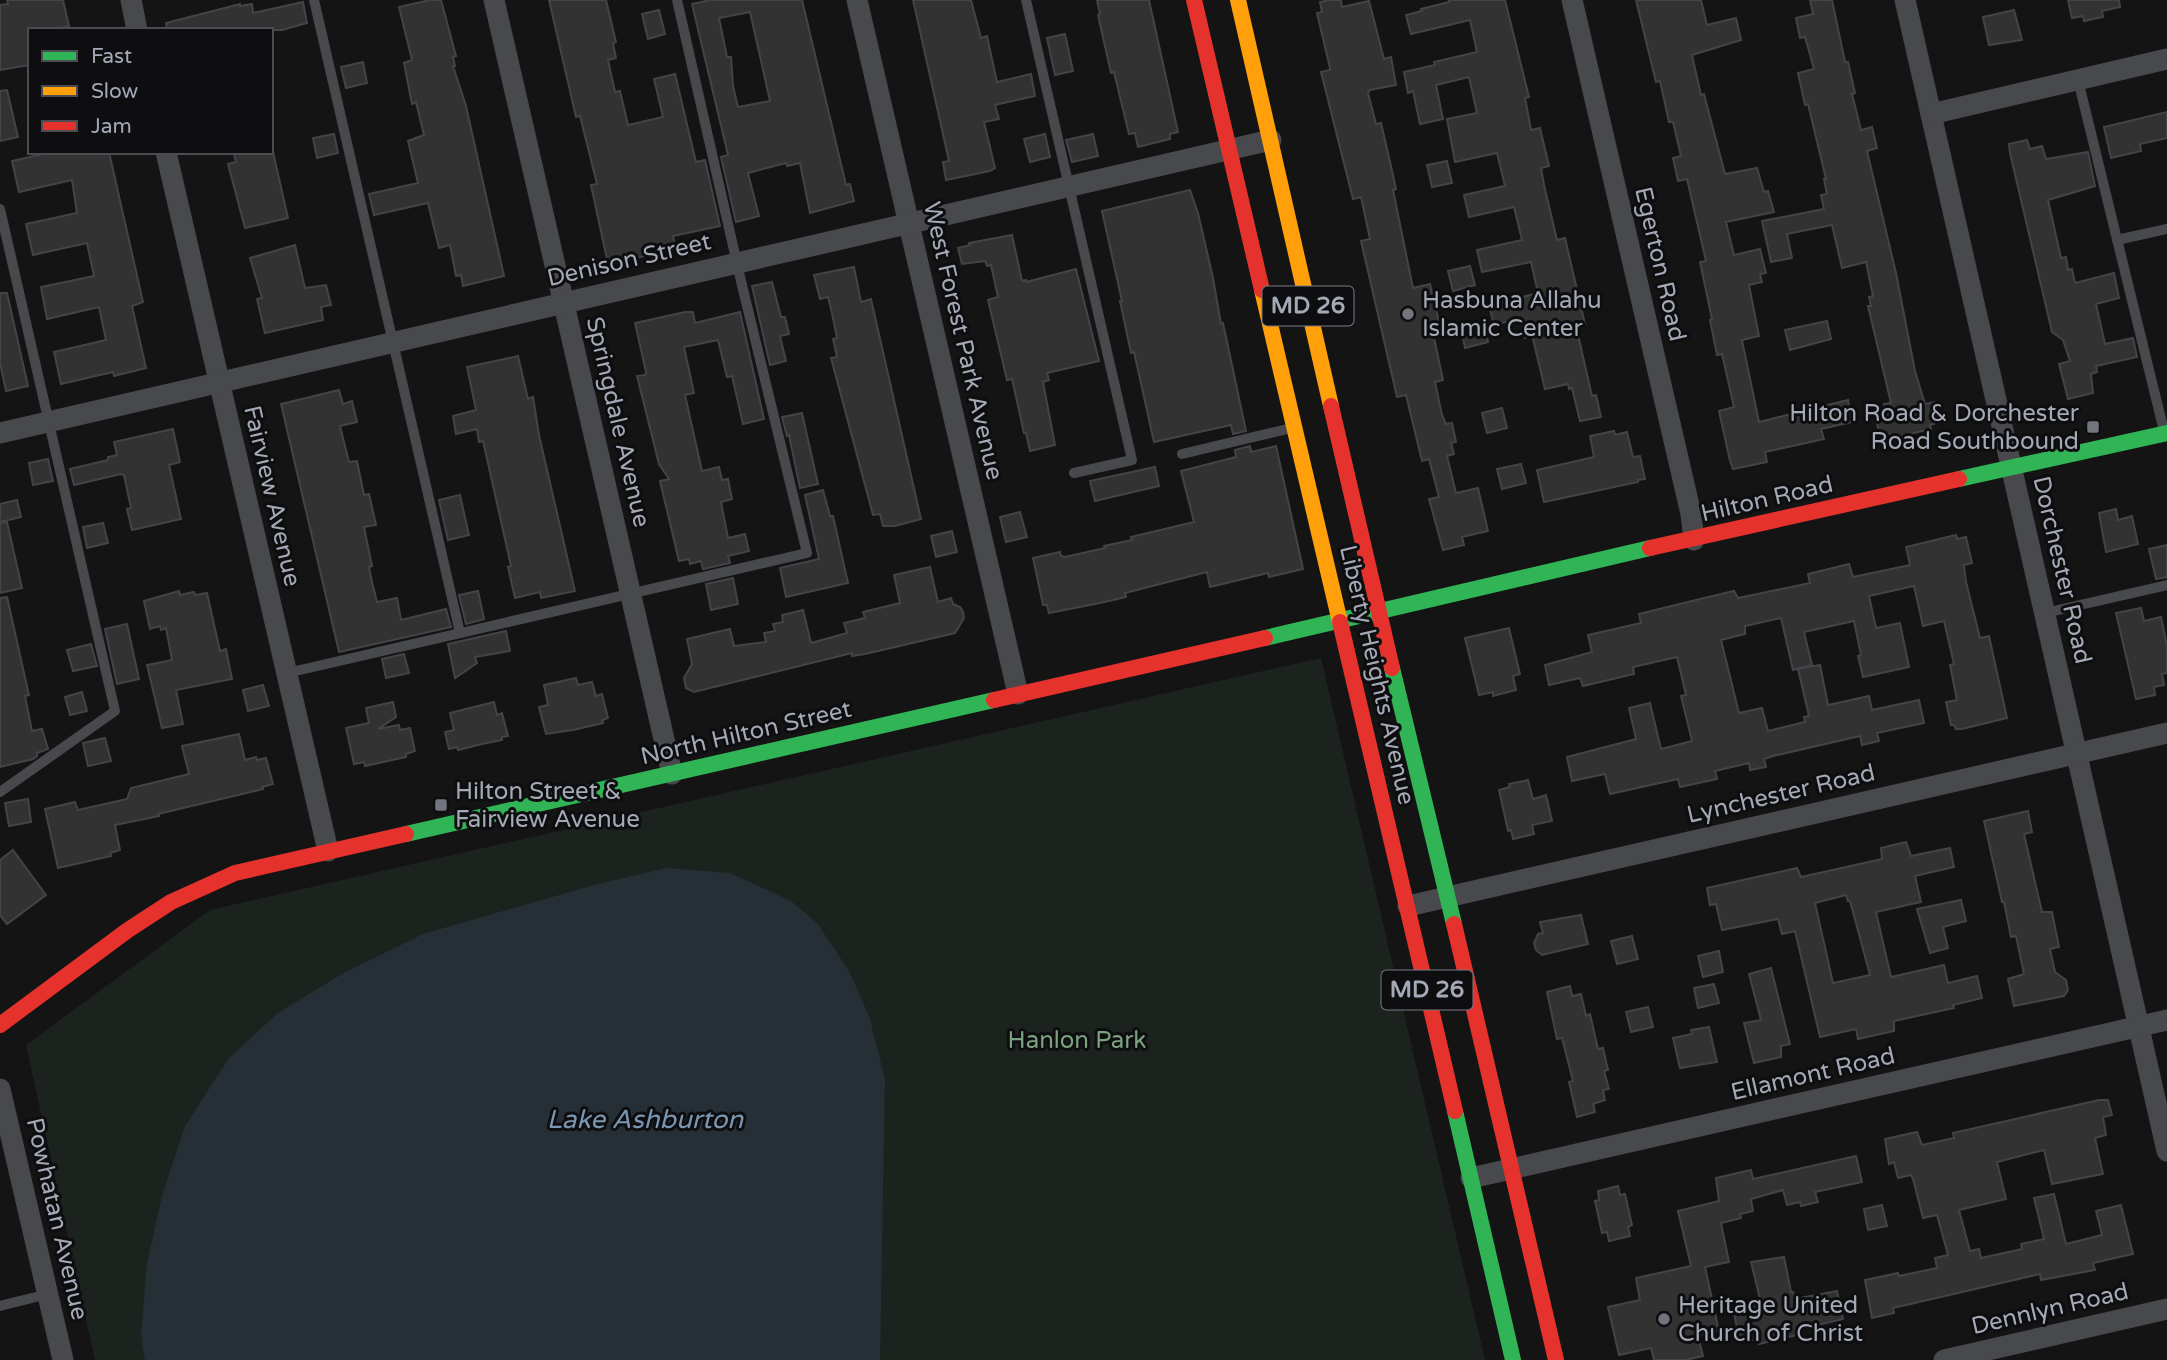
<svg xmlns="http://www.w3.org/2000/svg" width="2167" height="1360" font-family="'Varela Round',sans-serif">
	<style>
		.green { fill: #1c231e }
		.water { fill: #272f36 }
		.building { fill: #323233; stroke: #424448; stroke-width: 2; fill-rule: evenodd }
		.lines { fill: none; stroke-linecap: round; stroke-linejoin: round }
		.lane { stroke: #48494d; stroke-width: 10 }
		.street { stroke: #48494d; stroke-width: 21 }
		.fast { stroke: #30b455; stroke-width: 16 }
		.slow { stroke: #ff9f0a; stroke-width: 16 }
		.jam { stroke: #e5322d; stroke-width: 16 }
		.poi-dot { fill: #72757d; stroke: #0e0e10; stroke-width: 2.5 }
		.labels { text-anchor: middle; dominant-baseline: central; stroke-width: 6; stroke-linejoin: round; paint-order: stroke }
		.shield { fill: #0e0e10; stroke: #777a84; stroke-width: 2 }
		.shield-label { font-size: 23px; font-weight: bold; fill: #a4a9b6 }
		.street-label { font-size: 24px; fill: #a4a9b6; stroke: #0e0e10 }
		.poi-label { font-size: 24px; fill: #a4a9b6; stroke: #0e0e10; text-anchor: start }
		.park-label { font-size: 24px; fill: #7ba27e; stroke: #0e0e10 }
		.water-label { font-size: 26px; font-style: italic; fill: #7a96b2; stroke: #0e0e10 }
	</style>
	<rect width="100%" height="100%" fill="#141414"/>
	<!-- green -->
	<polygon class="green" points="1321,658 1485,1360 95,1360 26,1045 210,910"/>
	<!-- water -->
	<polygon class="water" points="666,868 730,873 791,901 817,923 849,971 869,1016 885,1079 880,1360 145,1360 141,1335 147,1264 162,1196 185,1126 229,1058 278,1013 342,974 423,934 594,885"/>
	<!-- building -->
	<g class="building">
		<polygon points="7,0 63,0 69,26 51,30 30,30 30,65 0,70 0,5 8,4"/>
		<polygon points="430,0 441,0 456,56 453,57 455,66 453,66 466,106 504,276 463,286 461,275 456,276 450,245 439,248 428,203 374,215 369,194 418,183 408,141 424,135 416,102 412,104 404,63 412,60 399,7"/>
		<polygon points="549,0 606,0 616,42 613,43 616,58 608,60 615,92 620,91 628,125 663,117 654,79 675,74 696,162 705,160 720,226 673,236 675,247 668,251 608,264 591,185 597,184 580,116 576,117"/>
		<path d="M 710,0 L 802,0 L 846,185 L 850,184 L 854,201 L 810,213 L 800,163 L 787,166 L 786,163 L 748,173 L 759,216 L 736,222 L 721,157 L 728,155 L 692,4 ZM 750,12 L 770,101 L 738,107 L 733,86 L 731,57 L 727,57 L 719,18 Z"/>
		<polygon points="913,0 971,0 981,38 987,36 997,82 1031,74 1035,96 995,105 999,119 984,122 995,168 990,171 946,180 943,162 949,161"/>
		<polygon points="1097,0 1149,0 1178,132 1170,134 1170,139 1138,147 1135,133 1129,134 1114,72 1111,73 1098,15 1100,14"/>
		<polygon points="1330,0 1341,0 1342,7 1369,1 1384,59 1391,57 1396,85 1370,90 1368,93 1376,124 1381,123 1391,166 1396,189 1393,190 1413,288 1430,284 1440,326 1432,328 1443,380 1435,382 1442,415 1446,424 1452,423 1456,442 1451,443 1454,454 1447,456 1456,493 1478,488 1488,531 1462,537 1464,545 1443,550 1429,499 1439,497 1429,459 1422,461 1406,395 1397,397 1361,241 1370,239 1361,197 1353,199 1321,72 1330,70 1330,68 1317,13 1322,12 1320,2"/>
		<polygon points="1449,0 1505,0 1529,97 1525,98 1531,130 1540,128 1549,166 1541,168 1544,185 1557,240 1565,238 1585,324 1576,326 1592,396 1596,395 1601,417 1580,421 1572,388 1569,389 1568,384 1545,389 1532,335 1525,338 1521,318 1494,325 1489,305 1538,293 1531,262 1482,272 1477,250 1522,240 1514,207 1469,217 1464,195 1505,186 1497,153 1455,162 1447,119 1477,113 1469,77 1436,85 1443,119 1420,124 1413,91 1408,93 1404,72 1435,65 1434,62 1477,52 1470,20 1411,34 1406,15 1422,11 1421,9 1449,2"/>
		<polygon points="1636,0 1701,0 1707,25 1736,18 1741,40 1692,55 1701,95 1704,94 1725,174 1757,168 1764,192 1768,191 1774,212 1726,222 1734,255 1760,249 1766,273 1760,274 1762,282 1749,285 1759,336 1742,340 1759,422 1848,400 1852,422 1821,429 1824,439 1765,452 1767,462 1733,469 1730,461 1719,411 1734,407 1722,354 1717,355 1710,320 1712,319 1700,262 1706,261 1687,179 1678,181 1673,158 1681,156 1673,122 1669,122 1660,81 1656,82"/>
		<polygon points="1810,0 1832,0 1845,62 1848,62 1855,93 1852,94 1861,130 1872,127 1877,148 1867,151 1896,273 1915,371 1925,404 1935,402 1940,422 1930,425 1931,429 1892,438 1891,434 1880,436 1875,415 1886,413 1884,404 1891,403 1868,306 1871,306 1869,297 1873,296 1866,262 1842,268 1832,225 1787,234 1792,258 1771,262 1762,221 1824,209 1821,195 1827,194 1824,179 1826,179 1808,104 1805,105 1798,73 1814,69 1805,37 1800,38 1796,18 1813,14"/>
		<polygon points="2068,0 2119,0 2120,7 2102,11 2103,17 2084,21 2083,16 2072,18"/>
		<polygon points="303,2 307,23 282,30 167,30 166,23 240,4 240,6 252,4 253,13"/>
		<polygon points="659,10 665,34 648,39 642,14"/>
		<polygon points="2014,10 2022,40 1989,45 1983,17"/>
		<polygon points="1065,34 1073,71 1055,75 1047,38"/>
		<polygon points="363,62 367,83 346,88 341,67"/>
		<polygon points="7,90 18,137 0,141 0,91"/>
		<polygon points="2167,112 2167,138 2140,144 2141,151 2111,158 2104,127"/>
		<polygon points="334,134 338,153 317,158 313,138"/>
		<polygon points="1045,134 1050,157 1030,162 1024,139"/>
		<polygon points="1093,134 1098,156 1072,162 1066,140"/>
		<polygon points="2027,140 2030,149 2042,146 2046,159 2088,152 2095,186 2048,200 2061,258 2066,257 2068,270 2072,269 2075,283 2114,273 2119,298 2096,304 2105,344 2133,338 2137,357 2096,366 2097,372 2091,374 2093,393 2068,399 2059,364 2070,361 2063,340 2052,332 2010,153 2009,144"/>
		<polygon points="52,152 109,152 143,302 132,306 146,368 114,376 113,372 61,384 54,352 106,340 99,307 47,319 41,287 94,276 87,243 33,255 26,224 77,213 72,180 19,192 12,161"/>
		<polygon points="243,152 273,152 288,218 245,228 228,164 236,162 234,154"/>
		<polygon points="1447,161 1452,183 1432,187 1427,165"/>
		<polygon points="1190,190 1198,213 1213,278 1221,324 1223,323 1246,431 1233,434 1231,425 1154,442 1134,352 1131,353 1120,301 1122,301 1102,211"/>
		<polygon points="1012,235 1022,281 1026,280 1026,282 1076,269 1099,361 1047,373 1049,380 1043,382 1055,445 1030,451 1026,433 1024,433 1012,379 1007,380 988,300 998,297 991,265 987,266 985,261 962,264 958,248 970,245 969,243"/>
		<polygon points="295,245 305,288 326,285 331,305 321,307 323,320 265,333 257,299 262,298 250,258"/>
		<polygon points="1470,266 1475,285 1453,291 1448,271"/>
		<polygon points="854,267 861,302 871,299 921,519 895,526 883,526 880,514 873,515 831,358 837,357 833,339 837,338 832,313 828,297 820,299 814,275"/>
		<polygon points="772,282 781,317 785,317 789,334 780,336 786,361 770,365 752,286"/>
		<polygon points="0,293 7,293 28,386 6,391 0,363"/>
		<polygon points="685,312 693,312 695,323 740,312 764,419 743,424 732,376 727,377 718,340 684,347 694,393 685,395 702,471 719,467 722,480 728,479 732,499 721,502 728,538 745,534 749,551 728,556 730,563 703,569 701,561 690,564 689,559 679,561 660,481 669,479 659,464 637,376 645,375 646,372 635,323"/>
		<polygon points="1827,321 1831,339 1790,350 1785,330"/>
		<polygon points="1484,323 1488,342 1465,348 1461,328"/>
		<polygon points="518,356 528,399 533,397 539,435 575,591 541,598 540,592 515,598 508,567 511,566 483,441 479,442 477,429 456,434 453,416 476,410 467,367"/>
		<polygon points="339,390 343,404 352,401 357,422 340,426 349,462 357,461 364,495 369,494 376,525 364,527 372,566 369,567 372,582 377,602 397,598 401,620 446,609 451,627 339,652 281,404"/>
		<polygon points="1502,408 1507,428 1487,433 1482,413"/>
		<polygon points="802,413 818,484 800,488 789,435 787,436 782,417"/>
		<polygon points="173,429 180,462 169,465 181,519 132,530 127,509 131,508 124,475 121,474 74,485 70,469 108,460 108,457 117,455 114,442"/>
		<polygon points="1614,431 1615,435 1627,432 1633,457 1640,456 1645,479 1638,480 1638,482 1544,502 1537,470 1594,457 1590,436"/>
		<polygon points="1250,446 1251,452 1276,446 1303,569 1269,577 1268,573 1210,587 1207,572 1125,593 1126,597 1100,603 1049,613 1047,605 1043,605 1033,558 1060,552 1061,556 1065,557 1105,548 1104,546 1132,540 1131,537 1194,522 1181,471 1236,457 1235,450"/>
		<polygon points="48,459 53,481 33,485 29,463"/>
		<polygon points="1521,464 1526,483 1502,489 1497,469"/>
		<polygon points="1155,467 1159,486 1095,501 1090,481"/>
		<polygon points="823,490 830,516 833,516 848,583 786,597 780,568 819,559 805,495"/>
		<polygon points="460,495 469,535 448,540 439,500"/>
		<polygon points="17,500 21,517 0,522 0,504"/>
		<polygon points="2116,509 2118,520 2132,516 2138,544 2106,552 2099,513"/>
		<polygon points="1020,512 1027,537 1006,542 1000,517"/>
		<polygon points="7,522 22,588 0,593 0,523"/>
		<polygon points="103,523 108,543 87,548 83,527"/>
		<polygon points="952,531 957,552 936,557 931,536"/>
		<polygon points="1956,535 1957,539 1966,537 1972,563 1964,565 1966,582 1980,638 1989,636 2007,718 1962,729 1956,729 1954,725 1951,725 1946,702 1957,700 1950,665 1954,664 1944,621 1923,626 1914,586 1869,596 1876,628 1900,623 1909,667 1863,677 1858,656 1861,655 1854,621 1804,632 1812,665 1793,670 1781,618 1745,626 1745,634 1721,640 1739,713 1762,708 1768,731 1805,722 1804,717 1809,716 1798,669 1820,665 1828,705 1869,696 1872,710 1919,700 1924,723 1877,733 1879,741 1862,745 1860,736 1773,756 1764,759 1766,767 1750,770 1749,763 1715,771 1717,779 1680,787 1678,779 1610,794 1605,774 1572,781 1567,757 1636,739 1629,708 1650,703 1661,749 1692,741 1681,696 1686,695 1677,657 1633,667 1634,674 1583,686 1580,678 1549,685 1545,665 1592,652 1588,635 1641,623 1639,614 1700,599 1734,591 1738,598 1810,583 1808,574 1849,564 1853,577 1910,565 1906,547"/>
		<polygon points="2167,545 2167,577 2156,579 2149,549"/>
		<polygon points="930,567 938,602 951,598 953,604 960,607 963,612 964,618 955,633 865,654 852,656 852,653 694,692 686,688 684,678 692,664 687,639 730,629 734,646 766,642 764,633 775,631 773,624 783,622 782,615 803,610 811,643 847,633 844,623 865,618 863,612 900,603 894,575"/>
		<polygon points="733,578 738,604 711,610 706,584"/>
		<polygon points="179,591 180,595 194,592 195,595 207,593 220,651 226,649 232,679 176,690 183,724 162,728 147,665 172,660 166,628 161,630 160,626 150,629 144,601"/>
		<polygon points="478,591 484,619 466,624 459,595"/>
		<polygon points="7,597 29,695 25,696 32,731 42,729 48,749 37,753 37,756 33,759 0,767 0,598"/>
		<polygon points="2141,608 2144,621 2161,617 2167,646 2167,673 2162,674 2164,685 2154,687 2155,695 2136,699 2116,613"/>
		<polygon points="127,624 139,679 117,684 105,629"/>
		<polygon points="1509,628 1520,674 1513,676 1516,690 1493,696 1493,692 1479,695 1465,638"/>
		<polygon points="506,631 510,651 475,657 477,663 455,678 448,644"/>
		<polygon points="91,644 97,666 73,671 67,650"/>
		<polygon points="404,654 409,673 386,678 382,659"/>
		<polygon points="576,678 578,685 592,682 596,696 602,694 608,718 602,720 603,723 573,730 546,734 539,707 548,705 544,685"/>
		<polygon points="263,685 269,706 248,711 243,690"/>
		<polygon points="82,692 87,711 70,715 65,697"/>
		<polygon points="393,702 396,717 378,729 399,725 400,730 410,728 415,751 406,754 406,757 365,766 364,762 354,764 346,728 369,723 366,708"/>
		<polygon points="494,702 497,715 502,713 508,736 502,737 502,740 482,744 458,750 457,747 449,749 445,732 454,730 450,713"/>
		<polygon points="239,734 245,760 256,757 257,760 266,758 273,784 262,787 263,789 158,814 159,816 115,825 120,850 110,853 111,856 58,868 45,809 75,802 78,810 127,799 131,788 189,774 182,746"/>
		<polygon points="105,738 111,761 88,766 83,743"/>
		<polygon points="1528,780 1533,799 1546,795 1552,821 1532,825 1534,834 1513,839 1511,830 1508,831 1499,790 1510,787 1509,784"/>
		<polygon points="28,799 31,822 9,826 5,803"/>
		<polygon points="2028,811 2032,832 2024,834 2042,912 2052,912 2059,947 2050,949 2055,972 2066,980 2068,990 2064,996 2014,1006 2008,979 2024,974 2016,936 2011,937 2004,902 2002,902 1984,821"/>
		<path d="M 1906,842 L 1911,856 L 1950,848 L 1954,867 L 1915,876 L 1921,902 L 1876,912 L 1891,977 L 1944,965 L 1948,983 L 1977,976 L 1982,998 L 1953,1005 L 1954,1008 L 1894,1021 L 1894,1031 L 1858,1039 L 1856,1029 L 1820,1037 L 1795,931 L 1782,934 L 1778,919 L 1722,930 L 1716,904 L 1710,905 L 1707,888 L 1797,868 L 1801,877 L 1882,859 L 1881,848 ZM 1846,895 L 1848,901 L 1850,901 L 1870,975 L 1833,983 L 1815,903 Z"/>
		<polygon points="13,850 46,895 7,924 0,915 0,860"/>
		<polygon points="1961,900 1966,921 1943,927 1948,948 1930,953 1917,909"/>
		<polygon points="1581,915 1588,944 1542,955 1536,950 1534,943 1538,934 1543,933 1540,922"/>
		<polygon points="1632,936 1638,959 1617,964 1611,941"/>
		<polygon points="1719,951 1723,972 1703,977 1698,956"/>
		<polygon points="1771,968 1790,1044 1781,1046 1781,1057 1754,1063 1744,1023 1761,1020 1749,974"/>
		<polygon points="1714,984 1719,1003 1698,1008 1694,988"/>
		<polygon points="1570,986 1572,996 1581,994 1586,1016 1590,1014 1598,1049 1603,1048 1608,1070 1604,1071 1609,1089 1603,1090 1605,1100 1593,1104 1595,1112 1577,1117 1569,1082 1573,1081 1562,1038 1557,1039 1547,992"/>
		<polygon points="1648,1007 1653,1027 1631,1032 1626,1012"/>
		<polygon points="1709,1027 1717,1062 1680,1068 1673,1038 1692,1034 1691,1030"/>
		<polygon points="2099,1100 2108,1100 2112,1115 2103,1117 2106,1135 2095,1138 2103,1174 2052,1184 2044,1150 1997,1162 2006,1199 1959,1210 1970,1251 1979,1249 1981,1258 2022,1249 2021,1244 2044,1239 2034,1198 2054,1194 2066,1244 2102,1235 2096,1211 2121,1205 2133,1254 2093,1263 2095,1270 2041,1280 2040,1274 1893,1308 1894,1313 1872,1318 1865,1280 1898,1273 1899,1276 1937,1268 1935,1258 1948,1255 1937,1215 1923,1218 1913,1179 1911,1175 1898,1178 1894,1162 1889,1164 1885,1139 1917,1132 1922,1145 1954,1138 1953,1133"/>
		<polygon points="1856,1156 1862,1182 1815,1192 1818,1202 1801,1206 1800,1202 1787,1205 1783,1190 1751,1199 1753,1211 1740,1214 1741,1218 1721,1223 1729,1262 1705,1267 1719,1331 1698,1336 1703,1356 1686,1360 1654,1360 1651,1348 1619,1355 1608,1307 1640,1300 1636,1278 1691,1266 1678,1211 1719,1201 1716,1178 1751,1170 1753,1179"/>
		<polygon points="1618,1186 1620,1195 1625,1194 1632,1225 1628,1227 1630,1236 1609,1241 1607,1232 1602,1233 1595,1201 1599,1200 1598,1191"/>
		<polygon points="1882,1205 1887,1226 1868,1230 1864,1209"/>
		<polygon points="1784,1257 1791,1292 1793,1292 1795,1299 1837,1291 1843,1319 1796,1330 1797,1335 1759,1344 1758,1339 1740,1343 1734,1313 1747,1310 1746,1302 1760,1299 1751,1262"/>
	</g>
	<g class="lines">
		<!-- lane -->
		<g class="lane">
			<polyline points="314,0 460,633"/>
			<polyline points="1026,0 1132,460 1074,473"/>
			<polyline points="2078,80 2164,431"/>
			<polyline points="0,209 115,711 0,792"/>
			<polyline points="2117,240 2167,229"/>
			<polyline points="1182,454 1292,428"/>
			<polyline points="2045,613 2167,585"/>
			<polyline points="287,673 807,553 741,281 677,0"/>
			<polyline points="0,1306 48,1294"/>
		</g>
		<!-- street -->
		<g class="street">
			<polyline points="131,0 137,30"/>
			<polyline points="494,0 672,774"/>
			<polyline points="857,0 1018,694"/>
			<polyline points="1572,0 1691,514 1694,540"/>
			<polyline points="1905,0 2167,1151"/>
			<polyline points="1931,114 2167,59"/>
			<polyline points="166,152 328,851"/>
			<polyline points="0,433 1271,140"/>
			<polyline points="1408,906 2167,733"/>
			<polyline points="0,1089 63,1360"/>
			<polyline points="1471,1178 2167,1020"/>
			<polyline points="1944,1360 2167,1309"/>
		</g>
		<!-- fast -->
		<g class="fast">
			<polyline points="1959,479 2167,433"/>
			<polyline points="1265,638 1650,548"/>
			<polyline points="1392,668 1454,924"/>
			<polyline points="406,834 994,700"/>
			<polyline points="1455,1111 1513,1360"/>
		</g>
		<!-- slow -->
		<g class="slow">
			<polyline points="1238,0 1331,406"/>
			<polyline points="1262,290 1340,622"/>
		</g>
		<!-- jam -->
		<g class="jam">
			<polyline points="1194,0 1262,290"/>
			<polyline points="1331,406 1392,668"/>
			<polyline points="1650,548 1959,479"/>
			<polyline points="1340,622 1455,1111"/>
			<polyline points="994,700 1265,638"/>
			<polyline points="1454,924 1556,1360"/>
			<polyline points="0,1025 128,930 171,902 235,873 406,834"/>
		</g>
	</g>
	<!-- markers -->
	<g class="poi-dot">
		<circle cx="1408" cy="314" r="7"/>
		<rect x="2086" y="420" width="14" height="14" rx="3.5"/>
		<rect x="434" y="798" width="14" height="14" rx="3.5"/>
		<circle cx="1664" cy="1319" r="7"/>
	</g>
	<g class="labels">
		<!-- shield labels -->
		<g class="shield">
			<rect x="1262.5" y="286.5" width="91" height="39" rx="5"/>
			<rect x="1381.5" y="970.5" width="91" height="39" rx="5"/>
		</g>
		<g class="shield-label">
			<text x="1308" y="306">MD 26</text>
			<text x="1427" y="990">MD 26</text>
		</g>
		<!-- street labels -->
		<g class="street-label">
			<text transform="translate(629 260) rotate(-13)">Denison Street</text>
			<text transform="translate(1660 264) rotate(77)">Egerton Road</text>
			<text transform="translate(963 341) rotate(77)">West Forest Park Avenue</text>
			<text transform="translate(618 422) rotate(77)">Springdale Avenue</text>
			<text transform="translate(272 496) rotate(77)">Fairview Avenue</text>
			<text transform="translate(1767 499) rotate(-13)">Hilton Road</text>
			<text transform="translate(2062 570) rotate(77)">Dorchester Road</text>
			<text transform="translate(1377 675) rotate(77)">Liberty Heights Avenue</text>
			<text transform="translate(746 733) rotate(-13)">North Hilton Street</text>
			<text transform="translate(1781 794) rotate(-13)">Lynchester Road</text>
			<text transform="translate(1813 1074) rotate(-13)">Ellamont Road</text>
			<text transform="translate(57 1219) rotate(77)">Powhatan Avenue</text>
			<text transform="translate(2050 1309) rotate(-13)">Dennlyn Road</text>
		</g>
		<!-- poi labels -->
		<g class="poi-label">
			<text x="1422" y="300">Hasbuna Allahu<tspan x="1422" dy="28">Islamic Center</tspan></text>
			<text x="2079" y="413" text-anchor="end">Hilton Road &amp; Dorchester<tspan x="2079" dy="28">Road Southbound</tspan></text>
			<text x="455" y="791">Hilton Street &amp;<tspan x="455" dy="28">Fairview Avenue</tspan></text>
			<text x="1678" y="1305">Heritage United<tspan x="1678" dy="28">Church of Christ</tspan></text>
		</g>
		<!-- park labels -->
		<g class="park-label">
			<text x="1077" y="1040">Hanlon Park</text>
		</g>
		<!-- water labels -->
		<g class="water-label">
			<text x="645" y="1119">Lake Ashburton</text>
		</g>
	</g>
	<!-- legend -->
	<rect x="28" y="28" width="245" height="126" fill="#0e0e10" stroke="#4a4c52" stroke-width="2"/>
	<rect x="42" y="51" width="35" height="10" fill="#30b455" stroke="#4a4c52" stroke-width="2"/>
	<text x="91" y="63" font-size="21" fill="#a4a9b6">Fast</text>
	<rect x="42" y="86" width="35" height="10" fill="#ff9f0a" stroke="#4a4c52" stroke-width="2"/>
	<text x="91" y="98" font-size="21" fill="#a4a9b6">Slow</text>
	<rect x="42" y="121" width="35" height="10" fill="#e5322d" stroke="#4a4c52" stroke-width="2"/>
	<text x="91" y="133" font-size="21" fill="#a4a9b6">Jam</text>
</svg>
